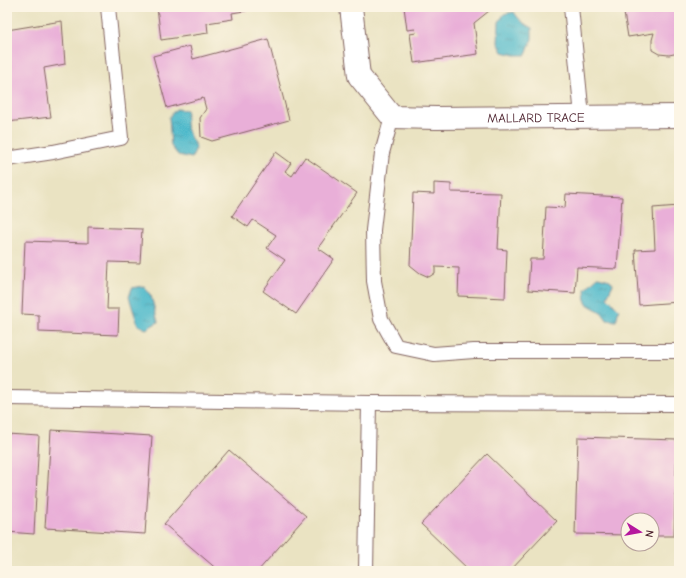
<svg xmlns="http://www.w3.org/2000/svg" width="686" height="578" font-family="'Comic Neue',sans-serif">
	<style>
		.water { fill: url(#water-ripples); stroke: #4c6c7b }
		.building { fill: #e9afd8 }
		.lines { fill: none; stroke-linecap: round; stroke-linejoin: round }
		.lane-casing { stroke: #826460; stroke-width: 16 }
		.street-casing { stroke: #826460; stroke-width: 24 }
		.lane { stroke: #fff; stroke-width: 14 }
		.street { stroke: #fff; stroke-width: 22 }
		.labels { text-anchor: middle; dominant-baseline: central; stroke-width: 4; stroke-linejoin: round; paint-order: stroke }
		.street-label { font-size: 13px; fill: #4a1f2b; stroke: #fcf5e5 }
	</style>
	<defs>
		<pattern id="water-ripples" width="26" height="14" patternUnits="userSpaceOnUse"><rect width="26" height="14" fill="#4eb9cb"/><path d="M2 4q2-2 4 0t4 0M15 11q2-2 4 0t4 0" fill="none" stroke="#4396a5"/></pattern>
	</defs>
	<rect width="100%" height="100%" fill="#fcf5e5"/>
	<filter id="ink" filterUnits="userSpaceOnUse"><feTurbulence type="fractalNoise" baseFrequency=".025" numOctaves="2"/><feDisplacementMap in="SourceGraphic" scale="8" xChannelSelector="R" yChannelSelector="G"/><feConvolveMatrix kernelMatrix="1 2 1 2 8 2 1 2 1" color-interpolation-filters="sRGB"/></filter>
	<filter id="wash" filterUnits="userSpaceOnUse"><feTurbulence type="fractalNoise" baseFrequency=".012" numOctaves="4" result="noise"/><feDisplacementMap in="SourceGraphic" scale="16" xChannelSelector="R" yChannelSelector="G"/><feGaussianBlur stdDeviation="0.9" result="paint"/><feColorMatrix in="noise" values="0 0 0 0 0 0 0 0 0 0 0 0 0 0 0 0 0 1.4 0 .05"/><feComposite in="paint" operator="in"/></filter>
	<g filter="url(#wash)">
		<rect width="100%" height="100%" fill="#eae3c2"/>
		<!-- water -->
		<g class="water">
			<path d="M 514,12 C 519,20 524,24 532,28 L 532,39 L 526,55 L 515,55 L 503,52 L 498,43 L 499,22 L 504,14 Z"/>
			<path d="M 176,109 L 186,110 C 188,115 186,117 186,123 C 186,131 192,140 196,147 L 192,158 L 178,155 L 171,146 L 169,117 Z"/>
			<path d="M 598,277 L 610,280 L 613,284 L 607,297 L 619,309 L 616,321 L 607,320 C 600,308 596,311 586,303 L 585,289 Z"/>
			<polygon points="144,286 151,296 158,322 146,329 138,325 129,297 132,288"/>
		</g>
		<g id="blocks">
			<!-- building -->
			<g class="building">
				<polygon points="157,7 250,7 250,10 232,13 233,19 207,23 208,33 161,40"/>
				<polygon points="404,7 494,7 474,23 478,54 414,63 410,34 416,33 415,29 407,30"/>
				<polygon points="623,7 679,7 679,53 669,55 659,54 652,50 652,40 654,33 628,37"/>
				<polygon points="62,21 65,64 44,68 51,117 7,122 7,30"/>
				<polygon points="268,39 289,120 212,141 201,137 200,118 206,109 203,98 167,108 153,56 190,46 193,59"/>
				<polygon points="276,152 291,163 285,171 292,176 305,157 357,193 318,248 334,259 296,314 263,291 285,260 267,248 276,235 253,220 248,227 232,216"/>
				<polygon points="434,183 451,184 451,192 501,193 498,249 507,250 505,298 458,296 459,268 435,267 435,273 429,277 420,273 410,265 413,193 434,194"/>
				<polygon points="566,194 622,197 617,269 577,267 575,293 528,290 530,259 543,259 546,207 565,208"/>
				<polygon points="679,206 679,302 639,305 635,250 655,249 653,208"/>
				<polygon points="88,227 142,229 140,263 109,262 107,309 119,309 118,335 39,332 39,315 22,314 25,241 88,243"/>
				<polygon points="51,430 152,436 145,534 45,528"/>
				<polygon points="7,434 39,436 34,534 7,532"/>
				<polygon points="578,437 677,440 674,536 652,536 652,520 628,520 628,535 575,534"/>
				<polygon points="229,450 306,516 258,571 219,571 164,524"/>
				<polygon points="487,454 557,521 510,571 470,571 421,524"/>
			</g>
		</g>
	</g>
	<g filter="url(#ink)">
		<use href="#blocks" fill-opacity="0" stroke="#826460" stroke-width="1"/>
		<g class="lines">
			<defs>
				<g id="lane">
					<polyline points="571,7 582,116"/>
					<polyline points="392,117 382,153 373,230 374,281 381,319 396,346 434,354 474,351 679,351"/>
					<polyline points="7,159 53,152 121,138 108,7"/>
					<polyline points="7,398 369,403 679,404"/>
					<polyline points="366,571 369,403"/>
				</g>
				<g id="street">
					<path id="s1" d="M 351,7 L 359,76 L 392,117 L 436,118 L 679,116"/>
				</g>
			</defs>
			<!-- lane casing -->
			<use href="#lane" class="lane-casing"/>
			<!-- street casing -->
			<use href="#street" class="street-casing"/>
			<!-- lane -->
			<use href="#lane" class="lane"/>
			<!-- street -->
			<use href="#street" class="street"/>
		</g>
	</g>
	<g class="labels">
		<!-- street labels -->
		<g class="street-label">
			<text stroke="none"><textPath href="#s1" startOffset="266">MALLARD TRACE</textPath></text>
		</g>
	</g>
	<!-- margin -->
	<rect width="686" height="578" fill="none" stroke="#fcf5e5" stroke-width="24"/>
	<!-- north arrow -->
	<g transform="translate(640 532) rotate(101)"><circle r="19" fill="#fcf5e5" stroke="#b59f9b"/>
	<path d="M0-3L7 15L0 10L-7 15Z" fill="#b5179e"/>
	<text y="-6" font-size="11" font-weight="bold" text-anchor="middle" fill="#4a1f2b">N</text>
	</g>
</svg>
